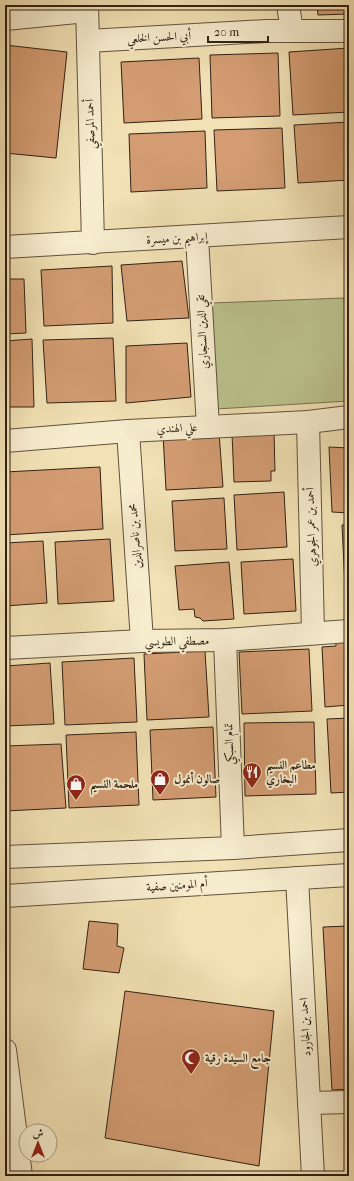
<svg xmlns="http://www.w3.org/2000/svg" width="354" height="1181" font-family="'IM FELL French Canon',Amiri,serif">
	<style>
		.green { fill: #bbc28c; stroke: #767250 }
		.building { fill: #d39c72; stroke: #322114 }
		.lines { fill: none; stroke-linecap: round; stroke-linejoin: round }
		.minor-casing { stroke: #62513c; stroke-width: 24 }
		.minor { stroke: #f6ecce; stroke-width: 22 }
		.labels { text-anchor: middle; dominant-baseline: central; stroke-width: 4; stroke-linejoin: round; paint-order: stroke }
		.street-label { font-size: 12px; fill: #322114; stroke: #f6ecce }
		.poi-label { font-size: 12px; font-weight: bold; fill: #322114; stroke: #f6ecce; text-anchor: start }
	</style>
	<rect width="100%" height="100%" fill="#f1e1b4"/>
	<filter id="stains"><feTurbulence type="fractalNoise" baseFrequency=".005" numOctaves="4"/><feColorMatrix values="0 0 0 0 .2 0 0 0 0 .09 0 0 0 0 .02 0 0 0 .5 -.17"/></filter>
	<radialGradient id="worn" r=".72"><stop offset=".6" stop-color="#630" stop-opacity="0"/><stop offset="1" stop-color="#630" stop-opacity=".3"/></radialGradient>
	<!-- green -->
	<polygon class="green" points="344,298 349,370 349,401 216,409 212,303"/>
	<!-- building -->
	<g class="building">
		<polygon points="317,5 349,5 349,14 318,15"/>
		<polygon points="5,45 67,52 56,158 5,153"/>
		<polygon points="349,48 349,112 293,115 289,52"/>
		<polygon points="278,53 280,116 212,118 210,55"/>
		<polygon points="199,58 202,119 124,123 121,62"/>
		<polygon points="349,122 349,180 298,183 294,125"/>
		<polygon points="282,128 285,188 217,191 214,130"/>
		<polygon points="205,131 207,188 131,192 129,134"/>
		<polygon points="182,261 189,318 127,321 121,265"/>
		<polygon points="112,266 113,323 44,326 41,270"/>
		<polygon points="5,279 24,279 26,333 5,334"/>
		<polygon points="113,338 116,401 47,403 43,340"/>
		<polygon points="32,339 34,407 5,407 5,341"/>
		<polygon points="187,343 191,397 126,403 126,346"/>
		<polygon points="274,431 275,471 271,471 271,481 234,482 232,433"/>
		<polygon points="219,432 223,487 166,490 163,434"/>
		<polygon points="329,447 349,448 349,513 332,512"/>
		<polygon points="100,467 103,529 5,535 5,472"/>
		<polygon points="284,492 287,547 237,550 234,495"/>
		<polygon points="224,498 227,549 175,551 172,501"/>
		<polygon points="342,525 349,525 349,587 345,587"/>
		<polygon points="110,539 114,601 58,604 55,542"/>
		<polygon points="43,541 47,603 5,606 5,543"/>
		<polygon points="293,559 296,611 244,614 241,562"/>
		<polygon points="229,562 234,619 203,621 200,618 195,617 194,609 179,610 175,566"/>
		<polygon points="349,641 349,705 325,707 322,647 336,646 336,642"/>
		<polygon points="309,649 312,711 242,714 239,652"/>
		<polygon points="205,651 209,717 147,720 144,654"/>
		<polygon points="134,658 137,722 65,725 62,662"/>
		<polygon points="50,663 54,724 5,726 5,666"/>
		<polygon points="349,718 349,792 331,793 327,719"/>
		<polygon points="314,722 316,794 245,796 244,723"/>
		<polygon points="213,727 216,797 153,800 150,730"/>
		<polygon points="136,732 139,805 69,808 66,735"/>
		<polygon points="61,744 66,808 5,811 5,746"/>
		<polygon points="89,921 118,924 117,946 124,948 119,973 83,969"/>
		<polygon points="349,926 349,1089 332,1090 323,927"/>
		<polygon points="125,991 274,1011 259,1166 105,1138"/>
	</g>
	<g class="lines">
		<defs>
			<g id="minor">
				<polyline points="87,5 93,243"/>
				<polyline points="288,5 292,31"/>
				<polyline points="5,19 87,11"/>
				<polyline points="88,41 266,31 349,31"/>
				<polyline points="197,237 208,427"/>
				<polyline points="5,247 349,227"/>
				<polyline points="308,422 313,632"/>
				<polyline points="128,431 142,641"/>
				<polyline points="5,441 128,431 308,422 349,417"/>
				<polyline points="225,640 233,848"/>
				<polyline points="5,648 142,641 225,640 349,631"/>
				<polyline points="5,857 233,848 349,840"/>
				<polyline points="297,878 313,1176"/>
				<polyline points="5,896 349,875"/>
				<polyline points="5,1050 21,1176"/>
				<polyline points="309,1103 349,1102"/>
			</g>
		</defs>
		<!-- minor casing -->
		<use href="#minor" class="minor-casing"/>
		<!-- minor -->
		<use href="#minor" class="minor"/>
	</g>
	<!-- icons -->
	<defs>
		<symbol id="restaurant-pin" viewBox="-11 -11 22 30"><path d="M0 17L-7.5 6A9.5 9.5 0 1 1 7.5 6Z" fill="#8f2418" stroke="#f6ecce"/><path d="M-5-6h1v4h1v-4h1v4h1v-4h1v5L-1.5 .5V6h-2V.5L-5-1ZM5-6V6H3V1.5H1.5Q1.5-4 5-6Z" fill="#fff"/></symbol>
		<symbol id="shop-pin" viewBox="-11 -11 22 30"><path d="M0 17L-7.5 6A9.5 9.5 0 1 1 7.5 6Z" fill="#8f2418" stroke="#f6ecce"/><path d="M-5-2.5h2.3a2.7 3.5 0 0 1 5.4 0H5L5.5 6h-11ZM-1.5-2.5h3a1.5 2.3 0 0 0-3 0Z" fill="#fff"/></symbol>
		<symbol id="mosque-pin" viewBox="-11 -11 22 30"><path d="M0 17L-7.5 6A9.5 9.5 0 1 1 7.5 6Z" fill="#8f2418" stroke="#f6ecce"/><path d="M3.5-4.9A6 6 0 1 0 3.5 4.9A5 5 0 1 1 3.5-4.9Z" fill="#fff"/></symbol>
	</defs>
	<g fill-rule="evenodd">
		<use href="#restaurant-pin" x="241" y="761" width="22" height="30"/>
		<use href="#shop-pin" x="149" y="768" width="22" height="30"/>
		<use href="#shop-pin" x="65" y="773" width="22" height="30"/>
		<use href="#mosque-pin" x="180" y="1047" width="22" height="30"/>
	</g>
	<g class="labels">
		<!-- street labels -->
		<g class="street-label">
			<text transform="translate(159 37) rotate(-3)">أبي الحسن الخلعي</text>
			<text transform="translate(90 124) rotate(-91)">أحمد المرصفي</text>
			<text transform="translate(177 238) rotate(-3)">إبراهيم بن ميسرة</text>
			<text transform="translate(202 332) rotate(-93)">تقي الدين السنجاري</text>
			<text transform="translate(177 428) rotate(-3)">علي الهندي</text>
			<text transform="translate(311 527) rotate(-92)">أحمد بن عمر الجوهري</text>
			<text transform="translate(135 536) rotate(-94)">محمد بن ناصرالدين</text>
			<text transform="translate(177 641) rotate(-1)">مصطفي الطويسي</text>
			<text transform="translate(229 744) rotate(-92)">تمام السبكي</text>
			<text transform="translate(177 885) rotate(-4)">أم المومنين صفية</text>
			<text transform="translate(305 1027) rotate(-93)">احمد بن الجارود</text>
		</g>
		<!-- poi labels -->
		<g class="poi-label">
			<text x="266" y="765">مطاعم النسيم<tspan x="266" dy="14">البخاري</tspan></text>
			<text x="174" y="779">صالون أنمول</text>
			<text x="90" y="784">ملحمة النسيم</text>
			<text x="205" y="1058">جامع السيدة رقية</text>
		</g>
	</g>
	<!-- margin -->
	<rect width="354" height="1181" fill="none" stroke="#f1e1b4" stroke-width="20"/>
	<rect x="6" y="6" width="342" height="1169" fill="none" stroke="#322114" stroke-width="2"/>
	<rect x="10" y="10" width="334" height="1161" fill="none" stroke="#322114"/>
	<!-- north arrow -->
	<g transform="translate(38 1143)"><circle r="19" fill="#f6ecce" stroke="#a89b84"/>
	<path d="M0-3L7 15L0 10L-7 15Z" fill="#8f2418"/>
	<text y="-6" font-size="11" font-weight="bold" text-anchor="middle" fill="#322114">ش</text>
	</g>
	<!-- scale -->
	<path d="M208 36v6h60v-6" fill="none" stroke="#322114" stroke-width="2"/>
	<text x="214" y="36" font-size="12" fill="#322114" stroke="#f6ecce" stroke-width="3" paint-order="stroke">20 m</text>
	<rect width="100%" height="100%" filter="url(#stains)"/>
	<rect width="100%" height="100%" fill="url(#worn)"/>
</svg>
